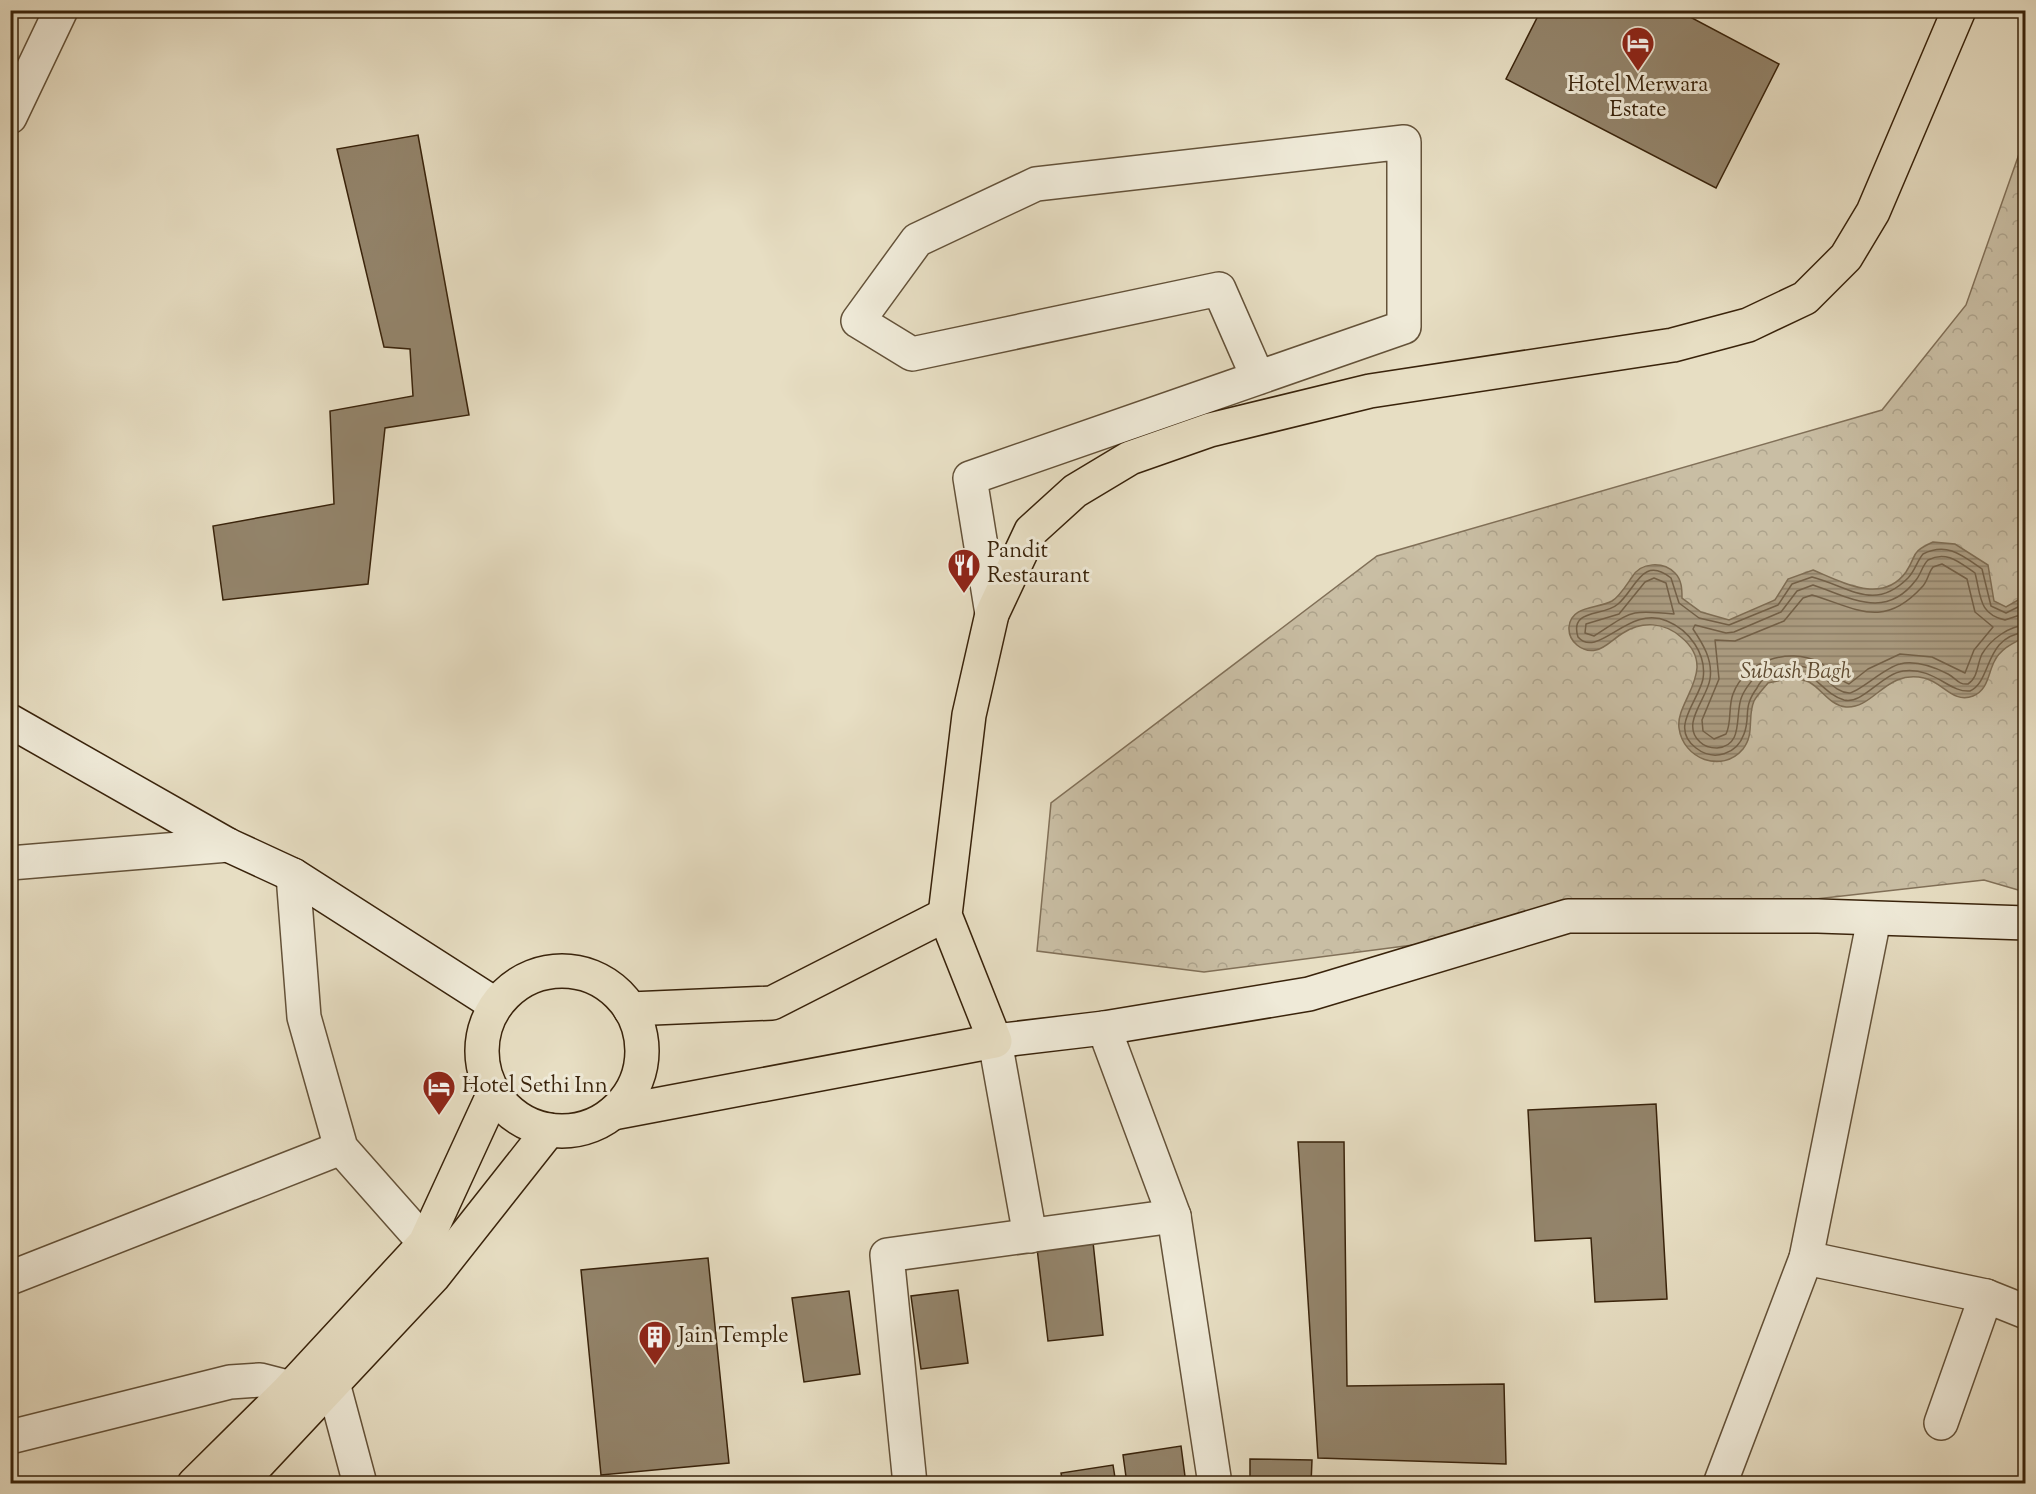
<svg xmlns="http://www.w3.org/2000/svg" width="2036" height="1494" font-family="'Sorts Mill Goudy',serif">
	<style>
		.park { fill: url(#park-crowns); stroke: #817058; stroke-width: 1.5 }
		.water { fill: url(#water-rules); stroke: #7e6d54; stroke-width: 1.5 }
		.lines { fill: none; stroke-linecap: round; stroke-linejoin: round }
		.shore { stroke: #726048; stroke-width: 1.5 }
		.building { fill: #93846b; stroke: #39230b; stroke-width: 1.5 }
		.street-casing { stroke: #645239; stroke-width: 36 }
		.secondary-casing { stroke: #39230b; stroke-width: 36 }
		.highway-casing { stroke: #39230b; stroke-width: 36 }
		.street { stroke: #efead8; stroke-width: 33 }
		.secondary { stroke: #efead8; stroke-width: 33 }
		.highway { stroke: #e7dec3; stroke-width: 33 }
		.labels { text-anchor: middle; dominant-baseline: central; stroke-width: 6; stroke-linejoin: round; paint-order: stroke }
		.poi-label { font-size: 22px; fill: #39230b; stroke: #efead8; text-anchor: start }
		.park-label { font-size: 22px; font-style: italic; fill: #5d4a31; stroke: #efead8 }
	</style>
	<defs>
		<pattern id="park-crowns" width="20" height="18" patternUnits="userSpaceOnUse" patternTransform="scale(1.5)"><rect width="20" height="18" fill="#c9bea4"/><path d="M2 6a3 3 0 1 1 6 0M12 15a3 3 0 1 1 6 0" fill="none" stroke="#ada38c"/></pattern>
		<pattern id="water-rules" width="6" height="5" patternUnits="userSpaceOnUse" patternTransform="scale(1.5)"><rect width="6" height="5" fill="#ac9e84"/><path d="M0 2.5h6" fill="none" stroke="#8d806a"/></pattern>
	</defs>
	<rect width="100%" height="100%" fill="#e7dec3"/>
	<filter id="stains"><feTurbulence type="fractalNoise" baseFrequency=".00333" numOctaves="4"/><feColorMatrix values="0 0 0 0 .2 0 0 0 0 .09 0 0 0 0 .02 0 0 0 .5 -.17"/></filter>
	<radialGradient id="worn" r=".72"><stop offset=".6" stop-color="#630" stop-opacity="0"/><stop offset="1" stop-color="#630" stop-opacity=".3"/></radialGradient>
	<!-- park -->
	<polygon class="park" points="2025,137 2025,892 1984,880 1436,942 1204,972 1037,951 1051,803 1377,556 1882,410 1966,305"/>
	<!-- water -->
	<path class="water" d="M 1933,542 L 1955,544 L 1988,565 L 1994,601 L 2006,607 L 2025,596 L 2025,637 C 2013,643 2000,649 1994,662 C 1988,674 1988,690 1973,696 C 1953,704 1943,682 1924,678 C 1886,669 1874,709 1846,707 C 1829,705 1822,689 1809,682 C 1796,676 1781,680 1768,683 C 1764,688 1757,695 1754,701 C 1747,717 1755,734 1743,749 C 1722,774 1683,759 1679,728 C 1675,701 1720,669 1681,637 C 1664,622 1642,621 1623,633 C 1614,638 1606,648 1596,650 C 1583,653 1568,642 1569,627 C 1571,605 1598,609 1612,601 C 1620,596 1627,584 1632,577 C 1641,562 1663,561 1675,573 C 1682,580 1682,590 1682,598 L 1701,612 L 1729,620 L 1775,600 L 1788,579 L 1813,570 C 1842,582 1882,605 1906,572 C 1918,554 1909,553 1933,542 Z"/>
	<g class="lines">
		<!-- shore -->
		<g class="shore">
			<path d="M 1942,564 L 1967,579 L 1975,612 L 1993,627 L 1974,650 L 1965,673 L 1932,657 L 1900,654 L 1868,669 L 1849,684 C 1836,679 1830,668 1819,662 C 1788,647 1745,661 1733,694 C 1728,707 1732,722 1726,734 L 1714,739 L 1703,731 L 1702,720 L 1719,679 L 1715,640 L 1735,641 L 1784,621 L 1803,598 L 1812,595 C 1856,608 1883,630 1922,587 C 1928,581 1928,573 1933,567 Z"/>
			<path d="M 1654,578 L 1666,583 L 1674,614 C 1627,609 1632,612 1594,636 L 1585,633 L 1586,624 L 1619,614 L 1645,582 Z"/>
			<path d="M 2026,603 L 2006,613 L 1991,606 L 1982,569 C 1962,555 1947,542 1923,554 C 1917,561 1915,571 1908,578 C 1874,612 1850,587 1812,577 L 1792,584 L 1778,605 L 1729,625 L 1699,618 L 1679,603 L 1671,578 C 1642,555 1636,589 1618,604 C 1604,617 1569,608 1578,637 C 1598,660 1629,604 1667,621 C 1689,630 1707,654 1703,679 C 1698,702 1669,728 1696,748 C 1714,762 1737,754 1744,734 C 1751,716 1742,708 1757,688 C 1759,684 1762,679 1766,678 C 1778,671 1803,671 1814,679 C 1824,687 1831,696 1844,700 C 1862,705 1882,674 1903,671 C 1935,667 1949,693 1970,691 C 1993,680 1983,637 2026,632"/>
			<path d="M 2026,613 L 2005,620 C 1978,614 1981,595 1975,573 C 1960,563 1947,550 1928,560 C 1922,566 1921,574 1916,580 C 1885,621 1850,597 1813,585 L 1797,591 L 1781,612 L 1734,632 L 1726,633 L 1695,625 L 1693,629 C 1703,644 1713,660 1710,679 C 1707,699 1680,724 1700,742 C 1704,746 1711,748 1717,748 C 1745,746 1734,713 1742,696 C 1745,689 1755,675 1762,671 C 1776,664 1801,663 1815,671 C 1827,677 1834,692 1849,693 C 1858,693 1885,667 1900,664 C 1916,660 1934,667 1948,674 C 1956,678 1958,685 1968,684 C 1978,678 1977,664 1982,654 C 1991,639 2009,626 2026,625"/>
		</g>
	</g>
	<!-- building -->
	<g class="building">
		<polygon points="1541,10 1677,10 1779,64 1716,188 1506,79"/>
		<polygon points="418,135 469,415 385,428 368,584 223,600 213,526 334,504 330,411 413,396 410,349 384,347 337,149"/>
		<polygon points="1656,1104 1667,1299 1595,1302 1591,1238 1535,1241 1528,1110"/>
		<polygon points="1298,1142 1344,1142 1347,1386 1504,1384 1506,1464 1318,1458"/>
		<polygon points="1093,1242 1103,1335 1048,1341 1037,1248"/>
		<polygon points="708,1258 729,1463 601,1475 581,1270"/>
		<polygon points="958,1290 968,1363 921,1369 911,1296"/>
		<polygon points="849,1291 860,1374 804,1382 792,1298"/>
		<polygon points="1181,1446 1186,1484 1127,1484 1123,1455"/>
		<polygon points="1250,1459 1312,1460 1311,1484 1250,1484"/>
		<polygon points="1113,1465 1116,1484 1063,1484 1061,1473"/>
	</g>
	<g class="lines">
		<defs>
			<g id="street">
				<polyline points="10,117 61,10"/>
				<polyline points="992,614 970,478 1404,327 1404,142 1036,184 917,240 858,321 912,354 1219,289 1258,378"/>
				<polyline points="10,863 228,845"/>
				<polyline points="293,875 304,1017 341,1148 425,1243"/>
				<polyline points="1104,1028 1174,1216 1215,1484"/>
				<polyline points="995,1041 1030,1236"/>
				<polyline points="1806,1258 1986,1296 2026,1312"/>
				<polyline points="10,1278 341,1148"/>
				<polyline points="333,1383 360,1484"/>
				<polyline points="1941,1423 1986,1296"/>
				<polyline points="10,1437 230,1382 260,1380 291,1388"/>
				<polyline points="910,1484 887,1255 1174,1216"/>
				<polyline points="1720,1484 1806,1258 1874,919"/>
			</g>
			<g id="secondary">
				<polyline points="10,721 228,845 293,875 496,1005"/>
				<polyline points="995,1041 1104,1028 1309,994 1568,916 1818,916 2026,923"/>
			</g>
			<g id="highway">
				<circle cx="562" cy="1051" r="80"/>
				<polyline points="630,1009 772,1003 945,915"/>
				<polyline points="613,1113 995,1041 945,915 969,715 992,614 1031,531 1075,491 1130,458 1210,430 1370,391 1673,345 1748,325 1805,298 1846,257 1873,212 1959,10"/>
				<polyline points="194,1484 288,1391 425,1243 494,1093"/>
				<polyline points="239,1484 433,1277 549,1130"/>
			</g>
		</defs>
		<!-- street casing -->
		<use href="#street" class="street-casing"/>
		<!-- secondary casing -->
		<use href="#secondary" class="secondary-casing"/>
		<!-- highway casing -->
		<use href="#highway" class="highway-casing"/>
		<!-- street -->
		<use href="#street" class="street"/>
		<!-- secondary -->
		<use href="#secondary" class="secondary"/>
		<!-- highway -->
		<use href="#highway" class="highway"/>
	</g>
	<!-- icons -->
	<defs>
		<symbol id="hotel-pin" viewBox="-11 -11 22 30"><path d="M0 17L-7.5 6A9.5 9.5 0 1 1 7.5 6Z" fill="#8f2418" stroke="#efead8"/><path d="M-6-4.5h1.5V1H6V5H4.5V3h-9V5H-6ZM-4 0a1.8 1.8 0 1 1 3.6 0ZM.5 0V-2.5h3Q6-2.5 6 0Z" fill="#fff"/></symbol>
		<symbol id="restaurant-pin" viewBox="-11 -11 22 30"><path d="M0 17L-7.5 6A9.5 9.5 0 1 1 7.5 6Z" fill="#8f2418" stroke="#efead8"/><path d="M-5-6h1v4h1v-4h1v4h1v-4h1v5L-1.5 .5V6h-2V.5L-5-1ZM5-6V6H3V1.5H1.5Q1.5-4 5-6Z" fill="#fff"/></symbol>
		<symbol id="building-pin" viewBox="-11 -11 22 30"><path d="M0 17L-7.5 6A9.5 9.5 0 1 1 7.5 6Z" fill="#8f2418" stroke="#efead8"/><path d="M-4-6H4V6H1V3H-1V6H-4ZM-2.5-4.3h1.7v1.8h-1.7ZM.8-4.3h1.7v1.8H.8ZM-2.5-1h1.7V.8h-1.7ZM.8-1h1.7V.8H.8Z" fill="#fff"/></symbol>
	</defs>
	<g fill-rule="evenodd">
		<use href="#hotel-pin" x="1619" y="24" width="38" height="52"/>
		<use href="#restaurant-pin" x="945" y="546" width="38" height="52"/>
		<use href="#hotel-pin" x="420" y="1068" width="38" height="52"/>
		<use href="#building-pin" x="636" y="1318" width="38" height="52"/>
	</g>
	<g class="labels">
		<!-- poi labels -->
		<g class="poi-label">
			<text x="1638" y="86" text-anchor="middle">Hotel Merwara<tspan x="1638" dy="25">Estate</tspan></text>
			<text x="987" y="552">Pandit<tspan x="987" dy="25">Restaurant</tspan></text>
			<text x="462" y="1087">Hotel Sethi Inn</text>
			<text x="678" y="1337">Jain Temple</text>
		</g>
		<!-- park labels -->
		<g class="park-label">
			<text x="1796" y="673">Subash Bagh</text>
		</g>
	</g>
	<!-- margin -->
	<rect width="2036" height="1494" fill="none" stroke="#e7dec3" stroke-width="36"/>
	<rect x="12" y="12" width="2012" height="1470" fill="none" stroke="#39230b" stroke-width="3"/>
	<rect x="18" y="18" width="2000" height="1458" fill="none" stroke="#39230b" stroke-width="1.5"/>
	<rect width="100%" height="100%" filter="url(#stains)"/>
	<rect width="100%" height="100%" fill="url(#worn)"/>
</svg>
